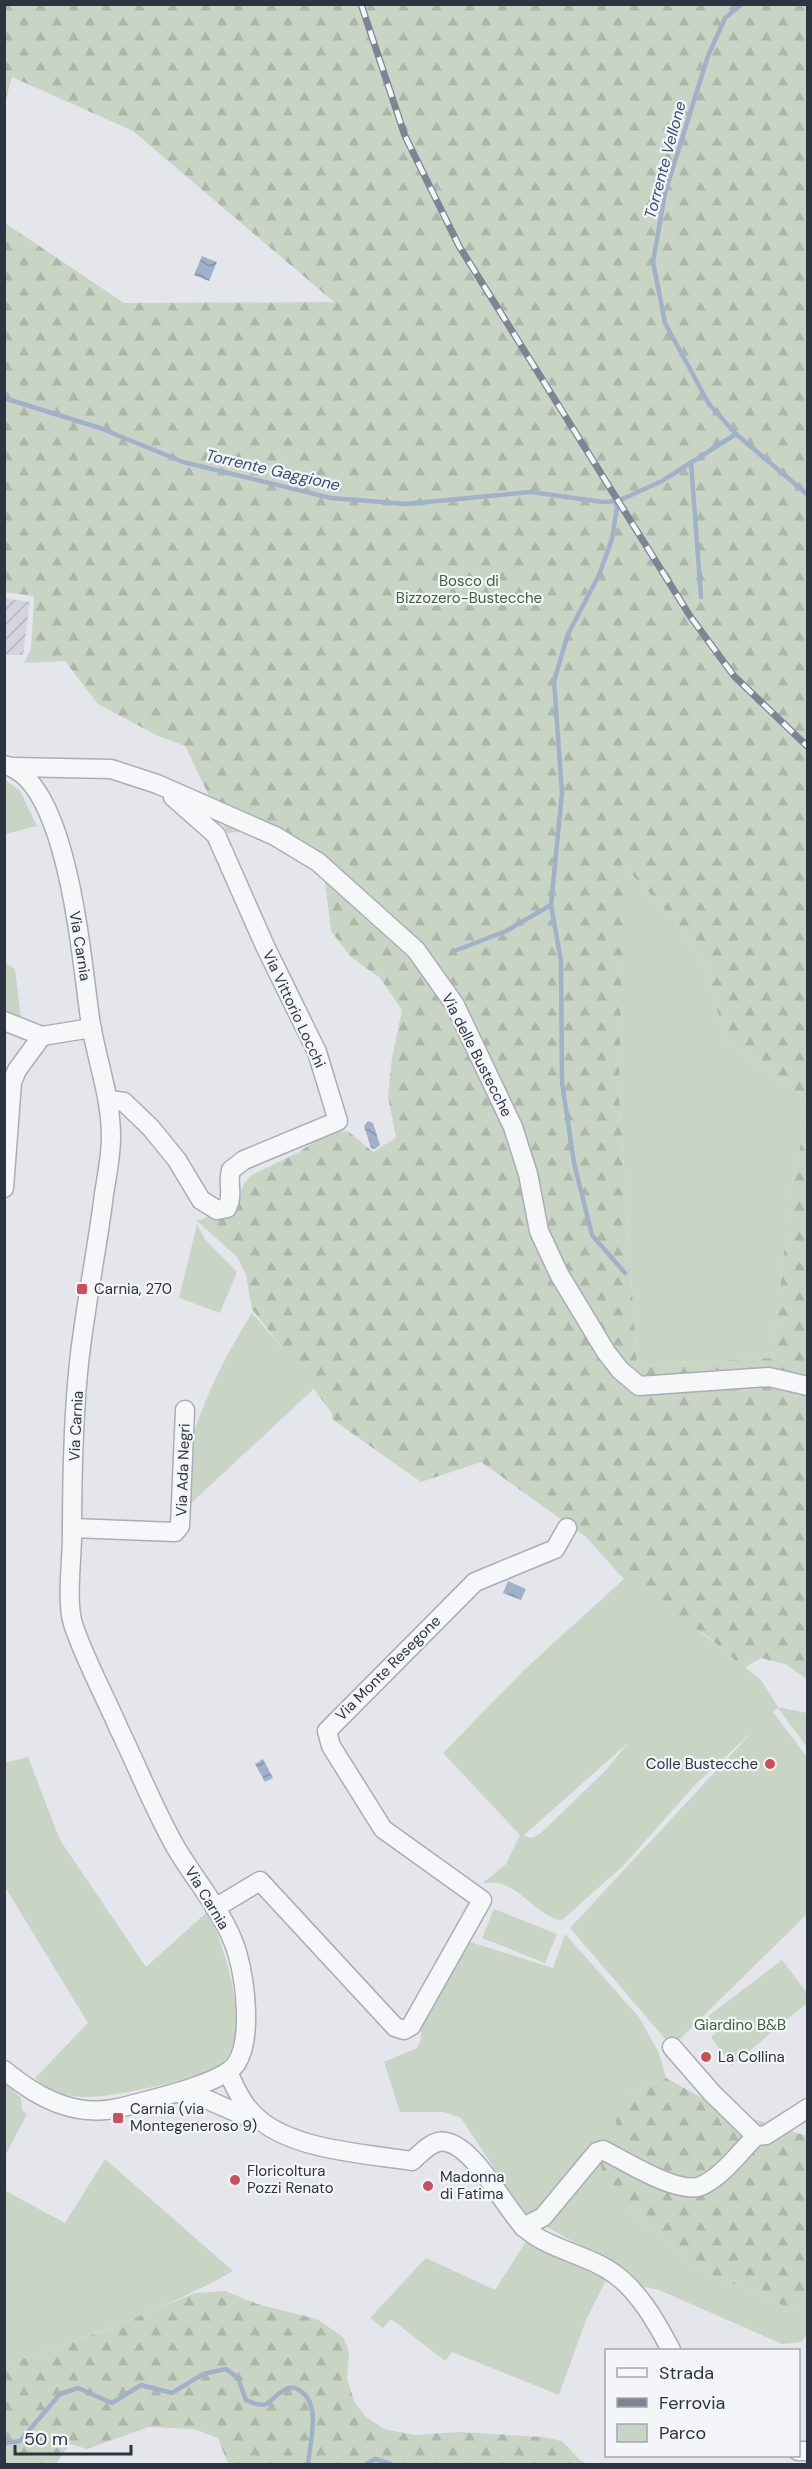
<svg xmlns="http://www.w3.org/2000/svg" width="812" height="2469" font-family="'DM Sans',sans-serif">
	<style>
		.industrial { fill: url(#industrial-furrows) }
		.green { fill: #c8d5c5; fill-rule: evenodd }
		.forest { fill: url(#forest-firs) }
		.water { fill: url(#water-waves) }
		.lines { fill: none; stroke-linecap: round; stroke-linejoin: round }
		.stream { stroke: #a0b1ca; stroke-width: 4.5 }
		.street-casing { stroke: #a9adb5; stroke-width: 21 }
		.street { stroke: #f6f7f9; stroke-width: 18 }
		.rail-casing { stroke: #7d8494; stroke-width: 7 }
		.rail { stroke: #f3f5f8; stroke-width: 4.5; stroke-dasharray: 14; stroke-linecap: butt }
		.poi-dot { fill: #cb4e58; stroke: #f3f5f8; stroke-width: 2 }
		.labels { text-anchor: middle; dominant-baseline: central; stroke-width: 4.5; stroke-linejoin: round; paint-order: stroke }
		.park-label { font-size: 15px; fill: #3e5f39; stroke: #f3f5f8 }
		.street-label { font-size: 15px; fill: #2c3343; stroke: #f3f5f8 }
		.poi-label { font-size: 15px; fill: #2c3343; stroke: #f3f5f8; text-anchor: start }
		.water-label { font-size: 16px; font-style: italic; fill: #374e76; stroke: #f3f5f8 }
	</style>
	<defs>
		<pattern id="industrial-furrows" width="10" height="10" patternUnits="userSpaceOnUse" patternTransform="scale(1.5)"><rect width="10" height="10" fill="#d2d5dd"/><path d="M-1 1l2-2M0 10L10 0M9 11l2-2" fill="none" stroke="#b4b7bf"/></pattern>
		<pattern id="forest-firs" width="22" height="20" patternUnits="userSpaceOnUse" patternTransform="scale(1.5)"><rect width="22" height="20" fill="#c8d5c5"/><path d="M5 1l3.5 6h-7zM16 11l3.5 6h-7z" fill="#acb7aa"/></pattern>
		<pattern id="water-waves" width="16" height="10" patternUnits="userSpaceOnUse" patternTransform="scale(1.5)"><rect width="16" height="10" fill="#a0b1ca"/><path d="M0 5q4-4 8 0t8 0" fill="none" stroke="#8391a6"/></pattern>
	</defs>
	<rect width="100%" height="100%" fill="#e4e6eb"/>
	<!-- industrial -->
	<polygon class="industrial" points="4,598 30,602 23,655 5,655"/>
	<!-- green -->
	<g class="green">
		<polygon points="5,780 20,791 37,826 5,834"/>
		<polygon points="623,865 676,922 706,966 725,1040 807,1099 807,1116 792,1183 772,1358 637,1365 619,1094"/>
		<polygon points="4,962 15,969 21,1018 5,1011"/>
		<polygon points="197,1224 205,1239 237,1272 220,1313 179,1298"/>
		<path d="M 252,1313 L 316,1387 L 187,1507 C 187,1492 187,1476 188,1461 C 193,1417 228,1350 252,1313 Z"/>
		<path d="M 625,1578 L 697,1629 L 761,1680 L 778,1707 L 807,1713 L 807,1747 L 778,1708 L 773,1712 L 807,1757 L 807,1914 L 672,2047 L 570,1928 L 752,1732 L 695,1785 L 623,1866 L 562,1920 C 542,1919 524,1891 502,1884 C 497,1882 489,1883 483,1883 L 506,1864 L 520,1835 L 443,1753 L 524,1670 ZM 628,1743 L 606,1770 L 541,1833 L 532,1838 L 523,1836 Z"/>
		<path d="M 28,1757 L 60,1840 L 146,1967 L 206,1913 L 209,1913 C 224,1947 247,2016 230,2052 C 227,2058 221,2065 215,2069 C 197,2079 113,2097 90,2097 C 71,2098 47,2093 35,2078 L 88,2023 L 5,1887 L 4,1763 Z"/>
		<polygon points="494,1909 557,1934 545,1963 482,1938"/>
		<polygon points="565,1934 639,2017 659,2053 666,2078 626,2094 617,2126 631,2210 687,2261 703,2271 790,2308 807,2310 807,2335 801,2342 782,2344 659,2290 640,2286 621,2268 525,2215 461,2118 444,2112 400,2112 384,2062 417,2048 421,2039 421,2023 467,1941 553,1968"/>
		<polygon points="782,1960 807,1993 807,2003 731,2066 711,2037 716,2033 703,2020"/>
		<polygon points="5,2084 21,2098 22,2110 27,2114 5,2156"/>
		<path d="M 105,2159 L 233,2271 C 161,2312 82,2338 5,2365 L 4,2190 L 65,2223 Z"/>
		<polygon points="527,2240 608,2276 586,2320 559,2395 452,2352 445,2361 391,2319 383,2328 370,2318 426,2258 495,2290"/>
	</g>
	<!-- forest -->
	<g class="forest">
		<path d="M 5,5 L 807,5 L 807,1099 L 725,1040 L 706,966 L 676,922 L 624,866 L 619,1094 L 637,1365 L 772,1358 L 792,1183 L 807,1116 L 807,1679 L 785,1664 L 761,1658 L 744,1668 L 705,1634 L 639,1596 L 586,1537 L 481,1462 L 421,1482 L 332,1419 L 332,1413 L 252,1309 L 246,1275 L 237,1257 L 197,1221 C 210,1215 221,1215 233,1209 L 245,1182 L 252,1175 L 299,1152 L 326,1134 L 348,1131 L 373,1152 L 396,1138 L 388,1096 L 392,1058 L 402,1010 L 380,978 L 351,957 L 331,931 L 325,882 L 301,857 L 250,831 L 227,833 L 185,746 L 156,735 L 98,704 L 65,661 L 24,663 L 31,649 L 34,596 L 4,592 L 5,223 L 124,303 L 334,302 L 133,131 L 12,77 L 5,102 Z"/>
		<polygon points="666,2078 722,2109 807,2136 807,2310 790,2308 703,2271 687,2261 631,2210 604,2179 600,2161 617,2126 612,2108 626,2094"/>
		<polygon points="225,2291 257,2304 317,2319 343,2337 349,2351 347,2378 354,2401 365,2416 384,2429 415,2435 458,2432 543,2437 562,2441 580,2460 588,2464 228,2464 218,2438 194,2429 149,2427 87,2449 70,2444 56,2464 5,2464 5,2365 102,2331 195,2293"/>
	</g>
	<!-- water -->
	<g class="water">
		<polygon points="202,256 217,262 209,281 194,275"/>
		<polygon points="368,1121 373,1123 380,1145 375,1149 371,1148 364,1126"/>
		<polygon points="508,1581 526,1589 521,1600 503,1593"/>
		<polygon points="263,1759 273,1778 265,1782 255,1764"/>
	</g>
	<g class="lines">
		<!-- stream -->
		<g class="stream">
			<polyline points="742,4 725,18 708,56 665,193 653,262 665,323 709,404 736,434 808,495"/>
			<polyline points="4,398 100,428 183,462 331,498 406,504 531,492 603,502 618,501"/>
			<polyline points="691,462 701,597"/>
			<polyline points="457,950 506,931 551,905"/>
			<polyline points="625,1273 592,1235 574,1163 562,1082 561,961 551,905 562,793 554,681 568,634 599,575 612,539 618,501 662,481 736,434"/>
			<path d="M 4,2443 L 20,2441 L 60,2394 L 78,2388 L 112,2403 L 141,2385 L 172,2393 L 203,2374 L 226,2369 L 238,2378 L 246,2400 C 271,2412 267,2399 286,2389 C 290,2387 295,2387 299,2390 C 322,2403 310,2442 308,2464"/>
			<polyline points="366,2464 375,2459 391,2464"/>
		</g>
		<defs>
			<g id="street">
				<path d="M 4,765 C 70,779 82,970 91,1025 C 98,1064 111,1098 111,1137 C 111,1156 107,1175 104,1194 C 97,1251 85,1307 79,1363 C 73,1419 72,1478 72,1535 C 72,1560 66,1601 73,1624 C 85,1660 104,1694 119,1729 C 138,1768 154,1809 175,1846 C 195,1881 225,1913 237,1952 C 245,1980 253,2039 236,2064 C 222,2084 148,2100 123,2107 C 77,2119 39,2099 4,2070"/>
				<polyline points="13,767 111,769 157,784 275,836 318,862 416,950 455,1005 513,1127 528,1174 539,1231 559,1274 606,1352 620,1370 639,1386 769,1377 808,1386"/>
				<polyline points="4,1021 42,1036 92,1028"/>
				<path d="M 110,1100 L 124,1102 L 151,1128 L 177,1160 L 201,1200 L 217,1210 L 227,1208 C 234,1195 227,1183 231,1170 L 244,1160 L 338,1121 L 317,1052 L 265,946 L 216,835 L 173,797"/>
				<polyline points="4,1188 12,1082 17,1070 42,1036"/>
				<polyline points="72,1528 175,1532 180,1526 185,1410"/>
				<polyline points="215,1908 260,1881 395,2027 404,2030 411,2026 482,1900 383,1829 331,1746 327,1731 475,1582 555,1549 567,1528"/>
				<polyline points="672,2047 712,2093 756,2136 766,2135 808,2108"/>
				<path d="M 228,2072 C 234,2085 239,2098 248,2108 C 280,2150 363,2153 412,2161 C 421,2153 433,2139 446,2142 C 474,2147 502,2203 522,2225 C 542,2247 581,2253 607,2269 C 636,2286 656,2321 671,2350"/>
				<polyline points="176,2093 208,2100 256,2121"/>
				<path d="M 523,2227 L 543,2217 L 597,2152 L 603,2150 C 625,2161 678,2195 701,2186 C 722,2177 740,2152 756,2136"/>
				<polyline points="798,2451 808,2451"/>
			</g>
		</defs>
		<!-- street casing -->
		<use href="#street" class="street-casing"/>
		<!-- street -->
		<use href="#street" class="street"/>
		<defs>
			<polyline id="rail" points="361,4 405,136 459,246 690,616 734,676 808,747"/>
		</defs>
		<!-- rail casing -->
		<use href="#rail" class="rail-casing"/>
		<!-- rail -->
		<use href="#rail" class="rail"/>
	</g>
	<!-- markers -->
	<g class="poi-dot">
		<rect x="76" y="1283" width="12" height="12" rx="3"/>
		<circle cx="770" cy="1764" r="6"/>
		<circle cx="706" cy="2057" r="6"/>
		<rect x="112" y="2112" width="12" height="12" rx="3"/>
		<circle cx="235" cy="2180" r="6"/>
		<circle cx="428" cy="2186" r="6"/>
	</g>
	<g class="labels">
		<!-- park labels -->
		<g class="park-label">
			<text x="469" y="581">Bosco di<tspan x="469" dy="17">Bizzozero-Bustecche</tspan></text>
			<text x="740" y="2025">Giardino B&amp;B</text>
		</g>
		<!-- street labels -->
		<g class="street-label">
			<text transform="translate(80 946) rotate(81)">Via Carnia</text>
			<text transform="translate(294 1009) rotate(65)">Via Vittorio Locchi</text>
			<text transform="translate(477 1055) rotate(63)">Via delle Bustecche</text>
			<text transform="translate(76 1426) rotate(-87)">Via Carnia</text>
			<text transform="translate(183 1470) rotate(-88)">Via Ada Negri</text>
			<text transform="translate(388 1668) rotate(-45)">Via Monte Resegone</text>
			<text transform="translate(207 1898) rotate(59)">Via Carnia</text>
		</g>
		<!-- poi labels -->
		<g class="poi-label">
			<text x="94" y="1289">Carnia, 270</text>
			<text x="758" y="1764" text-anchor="end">Colle Bustecche</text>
			<text x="718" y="2057">La Collina</text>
			<text x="130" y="2109">Carnia (via<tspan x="130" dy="17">Montegeneroso 9)</tspan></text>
			<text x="247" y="2171">Floricoltura<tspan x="247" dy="17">Pozzi Renato</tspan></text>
			<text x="440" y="2177">Madonna<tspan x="440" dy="17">di Fatima</tspan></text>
		</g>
		<!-- water labels -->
		<g class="water-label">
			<text transform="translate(665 160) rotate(-75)">Torrente Vellone</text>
			<text transform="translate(273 470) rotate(13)">Torrente Gaggione</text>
		</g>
	</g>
	<!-- border -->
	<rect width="812" height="2469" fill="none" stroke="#2c3343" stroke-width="12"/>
	<!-- legend -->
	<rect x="605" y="2349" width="195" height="108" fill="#f3f5f8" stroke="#a3a7b0" stroke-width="1.5"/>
	<rect x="617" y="2368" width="30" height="9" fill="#f6f7f9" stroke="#a3a7b0" stroke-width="1.5"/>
	<text x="659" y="2379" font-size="18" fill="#2c3343">Strada</text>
	<rect x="617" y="2398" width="30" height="9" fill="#7d8494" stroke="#a3a7b0" stroke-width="1.5"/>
	<text x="659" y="2409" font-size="18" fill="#2c3343">Ferrovia</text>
	<rect x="617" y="2424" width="30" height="18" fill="#c8d5c5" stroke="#a3a7b0" stroke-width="1.5"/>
	<text x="659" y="2439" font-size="18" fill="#2c3343">Parco</text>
	<!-- scale -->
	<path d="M15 2445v9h116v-9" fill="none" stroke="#2c3343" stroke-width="3"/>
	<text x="24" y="2445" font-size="18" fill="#2c3343" stroke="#f3f5f8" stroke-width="4.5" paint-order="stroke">50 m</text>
</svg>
